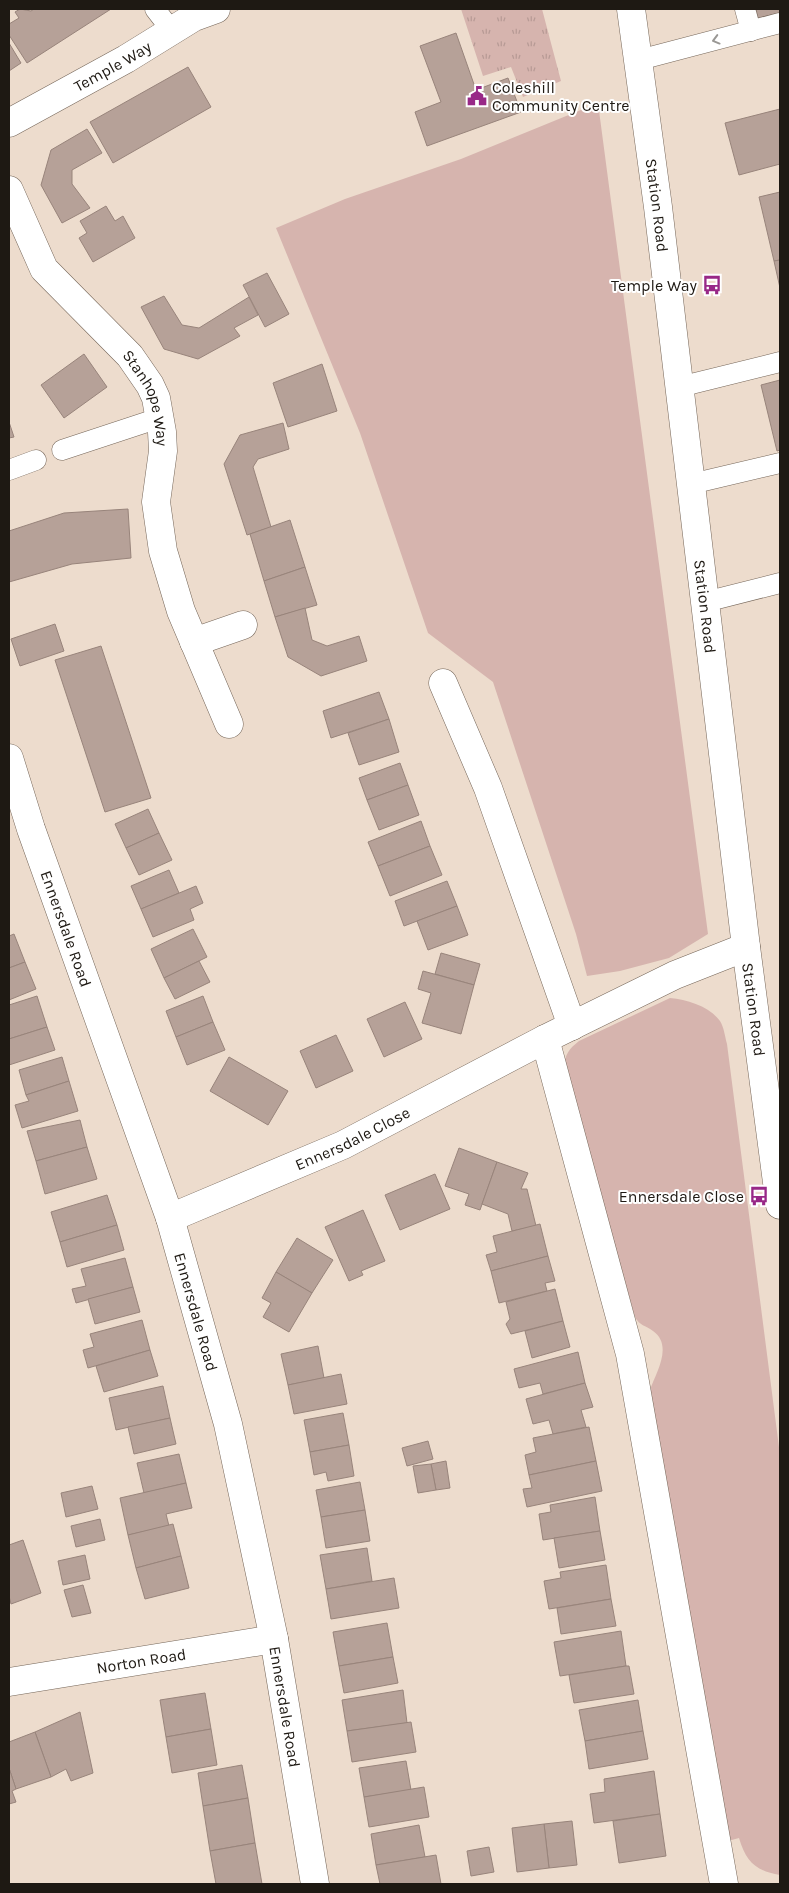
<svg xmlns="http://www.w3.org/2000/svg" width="789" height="1893" font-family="Karla,sans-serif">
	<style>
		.grass { fill: #d6b4ae }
		.park { fill: url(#park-tufts) }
		.building { fill: #b6a198; stroke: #98847b }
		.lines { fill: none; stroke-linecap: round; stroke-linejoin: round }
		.lane-casing { stroke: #756659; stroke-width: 21 }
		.street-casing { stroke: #756659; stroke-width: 29 }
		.lane { stroke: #fff; stroke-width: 20 }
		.street { stroke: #fff; stroke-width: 28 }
		.oneway { stroke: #9a9895 }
		.labels { text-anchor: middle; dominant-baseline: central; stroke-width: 4; stroke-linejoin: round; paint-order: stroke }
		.street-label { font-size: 16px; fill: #1e1913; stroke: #fff }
		.poi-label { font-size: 16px; fill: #1e1913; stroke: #fff; text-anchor: end }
	</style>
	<defs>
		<pattern id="park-tufts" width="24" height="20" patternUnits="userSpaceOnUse" patternTransform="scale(1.25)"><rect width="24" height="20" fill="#d6b4ae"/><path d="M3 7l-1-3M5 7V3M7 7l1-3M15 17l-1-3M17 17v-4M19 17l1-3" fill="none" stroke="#b79a95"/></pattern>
	</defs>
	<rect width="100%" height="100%" fill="#eddccd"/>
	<!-- grass -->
	<g class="grass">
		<polygon points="598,103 708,934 669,958 620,971 587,976 576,934 493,682 428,633 360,433 276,228 345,199 461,159"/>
		<path d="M 670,998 C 688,1000 709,1006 720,1021 C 724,1027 725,1037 727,1044 L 780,1455 L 780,1875 C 756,1871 746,1862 739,1838 L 728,1841 C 705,1690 675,1540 650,1390 C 655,1374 674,1346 653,1331 C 645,1325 640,1326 635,1317 L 564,1067 C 565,1054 569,1049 579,1041 Z"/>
	</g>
	<!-- park -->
	<polygon class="park" points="461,9 542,9 561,81 523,97 511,67 483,76"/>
	<!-- building -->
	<g class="building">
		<polygon points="20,9 31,11 34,9 111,9 27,63 9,35 9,24 19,18 15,12"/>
		<polygon points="756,9 780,9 780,13 758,18"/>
		<polygon points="456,33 476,90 508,78 521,112 427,146 415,112 441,102 420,46"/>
		<polygon points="9,43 21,63 9,71"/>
		<polygon points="188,67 211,107 113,163 90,122"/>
		<polygon points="780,109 780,164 739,175 725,123"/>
		<polygon points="87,129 102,153 72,170 72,184 90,208 62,223 41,185 51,150"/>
		<polygon points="780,192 780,260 774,261 759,197"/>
		<polygon points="106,206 115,221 123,216 135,238 93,262 79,238 87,233 80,221"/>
		<polygon points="780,260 780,288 774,261"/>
		<polygon points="267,273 289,314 265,327 243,285"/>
		<polygon points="164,296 182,325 199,328 249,297 258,315 234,328 240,336 198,359 164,349 141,307"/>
		<polygon points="84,354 107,387 64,418 41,385"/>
		<polygon points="322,364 337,411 288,427 273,383"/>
		<polygon points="780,380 780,450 777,451 761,385"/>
		<polygon points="9,422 14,437 9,438"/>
		<polygon points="283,423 289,449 258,459 253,467 271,527 247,535 224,464 240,435"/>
		<polygon points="128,509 131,558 72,564 9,582 9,531 64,513"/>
		<polygon points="290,520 305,567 264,581 250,534"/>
		<polygon points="305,567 317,605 275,617 264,581"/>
		<polygon points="305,608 312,640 327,646 359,636 367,661 321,676 288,657 275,617"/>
		<polygon points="55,624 64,651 20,666 11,639"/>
		<polygon points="101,646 151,798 105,812 55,660"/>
		<polygon points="379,692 389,719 331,738 323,711"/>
		<polygon points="389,719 399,752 359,765 348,733"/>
		<polygon points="400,763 408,785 367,800 359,778"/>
		<polygon points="408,785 419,815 379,830 367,800"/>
		<polygon points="148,809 159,833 126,848 115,824"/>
		<polygon points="421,821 430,846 378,866 368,842"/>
		<polygon points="159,833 172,860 139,875 126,848"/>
		<polygon points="430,846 442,875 390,896 378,866"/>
		<polygon points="169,870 179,893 141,909 131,886"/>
		<polygon points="447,881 457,906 404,926 395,901"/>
		<polygon points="196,886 203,903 190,909 194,920 153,937 141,909"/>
		<polygon points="457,906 468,935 428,950 417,921"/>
		<polygon points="193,929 207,957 164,978 151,949"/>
		<polygon points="14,934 25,962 9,968 9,936"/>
		<polygon points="441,953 480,964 474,985 435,974"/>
		<polygon points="199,961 210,982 175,999 164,978"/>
		<polygon points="25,962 36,989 9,1000 9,968"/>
		<polygon points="423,971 474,985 461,1034 422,1023 431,993 418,989"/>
		<polygon points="37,996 47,1027 9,1039 9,1005"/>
		<polygon points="203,996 213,1022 176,1037 166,1011"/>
		<polygon points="405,1002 422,1039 384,1057 367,1019"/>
		<polygon points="213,1022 225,1050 187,1065 176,1037"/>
		<polygon points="47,1027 55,1050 9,1065 9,1039"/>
		<polygon points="336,1035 353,1071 316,1088 300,1051"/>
		<polygon points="62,1057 69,1081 26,1095 19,1070"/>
		<polygon points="229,1057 288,1091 268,1125 210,1091"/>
		<polygon points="69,1081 78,1111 22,1128 15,1105 29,1101 26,1095"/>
		<polygon points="80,1120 87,1147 36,1161 27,1131"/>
		<polygon points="87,1147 97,1179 45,1194 36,1161"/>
		<polygon points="459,1148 497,1162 480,1210 465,1205 469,1194 445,1186"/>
		<polygon points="497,1162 528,1173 521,1189 527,1189 536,1226 512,1231 508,1214 482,1204"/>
		<polygon points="435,1174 450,1209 400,1230 385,1195"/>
		<polygon points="107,1195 117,1225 60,1242 51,1212"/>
		<polygon points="363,1210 385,1261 361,1271 363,1275 349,1281 325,1227"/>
		<polygon points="540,1224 548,1256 491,1271 486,1255 497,1252 493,1236"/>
		<polygon points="117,1225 124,1250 67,1267 60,1242"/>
		<polygon points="297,1238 333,1260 312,1293 276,1272"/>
		<polygon points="548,1256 555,1281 545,1283 547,1291 499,1303 491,1271"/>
		<polygon points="125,1258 133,1287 76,1303 72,1289 86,1286 81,1269"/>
		<polygon points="276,1272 312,1293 289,1332 263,1317 271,1303 262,1298"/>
		<polygon points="133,1287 140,1312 95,1324 88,1299"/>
		<polygon points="555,1289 563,1321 511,1334 506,1324 510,1319 506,1302"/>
		<polygon points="142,1320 150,1350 88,1368 83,1350 94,1347 90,1334"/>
		<polygon points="563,1321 570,1347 532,1358 525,1331"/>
		<polygon points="318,1346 324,1378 288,1385 281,1354"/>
		<polygon points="150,1350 158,1376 104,1392 96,1366"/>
		<polygon points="578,1352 585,1383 543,1394 540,1383 519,1388 514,1369"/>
		<polygon points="341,1374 347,1404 294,1414 288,1385"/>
		<polygon points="585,1383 593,1407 581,1410 586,1427 553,1434 549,1420 533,1424 526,1399"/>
		<polygon points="163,1386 170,1418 116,1430 109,1398"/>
		<polygon points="343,1413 349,1445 310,1452 304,1420"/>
		<polygon points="170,1418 176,1444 134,1454 128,1427"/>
		<polygon points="589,1427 596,1461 529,1475 525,1455 536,1452 533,1438"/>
		<polygon points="428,1441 433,1459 407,1466 402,1448"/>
		<polygon points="349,1445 354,1476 328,1481 326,1472 314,1475 310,1452"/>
		<polygon points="179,1454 186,1483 144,1493 137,1463"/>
		<polygon points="446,1461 450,1488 436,1490 431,1464"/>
		<polygon points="596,1461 602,1491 527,1507 523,1489 532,1488 529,1475"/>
		<polygon points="431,1464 436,1490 418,1493 413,1466"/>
		<polygon points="360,1482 365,1510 321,1517 316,1490"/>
		<polygon points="186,1483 192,1508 166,1514 169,1526 128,1535 120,1498"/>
		<polygon points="92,1486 98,1509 66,1517 61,1493"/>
		<polygon points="595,1497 600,1531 543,1540 539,1514 551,1512 550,1505"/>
		<polygon points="365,1510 370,1541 326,1548 321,1517"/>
		<polygon points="100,1519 105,1540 76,1547 71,1526"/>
		<polygon points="173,1524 181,1556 136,1568 128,1535"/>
		<polygon points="600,1531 605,1560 559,1568 554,1538"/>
		<polygon points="23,1540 41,1593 11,1604 9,1596 9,1545"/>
		<polygon points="367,1548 372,1581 326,1589 320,1555"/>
		<polygon points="85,1555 90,1579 63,1585 58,1561"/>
		<polygon points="181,1556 189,1588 145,1599 136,1568"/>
		<polygon points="606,1565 611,1599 549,1609 544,1581 561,1578 560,1572"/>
		<polygon points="394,1578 399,1608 331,1619 326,1589"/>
		<polygon points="83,1585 91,1613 72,1617 64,1590"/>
		<polygon points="611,1599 616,1626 561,1634 557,1608"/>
		<polygon points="387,1623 393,1657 339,1666 333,1632"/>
		<polygon points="621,1631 626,1666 560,1676 554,1642"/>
		<polygon points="393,1657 398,1683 344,1693 339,1666"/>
		<polygon points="626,1666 629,1666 634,1694 574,1703 569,1675"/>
		<polygon points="403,1690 407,1723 347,1731 342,1700"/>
		<polygon points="205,1693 211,1729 166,1737 160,1700"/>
		<polygon points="638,1700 643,1731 585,1741 579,1710"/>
		<polygon points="80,1712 93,1773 71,1781 66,1769 51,1777 35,1732"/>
		<polygon points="411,1722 416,1752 352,1762 347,1731"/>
		<polygon points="211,1729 217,1765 172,1773 166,1737"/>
		<polygon points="643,1731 648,1759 589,1769 585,1741"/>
		<polygon points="35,1732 51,1777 16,1789 9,1768 9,1742"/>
		<polygon points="406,1761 411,1790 364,1797 359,1768"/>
		<polygon points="242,1765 248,1798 203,1806 198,1773"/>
		<polygon points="9,1768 16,1789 12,1791 16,1802 9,1804"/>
		<polygon points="654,1771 660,1814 594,1823 590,1794 605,1792 604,1779"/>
		<polygon points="424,1787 429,1817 369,1827 364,1797"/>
		<polygon points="248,1798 255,1843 210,1851 203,1806"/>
		<polygon points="660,1814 666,1856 619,1863 613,1821"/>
		<polygon points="572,1821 577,1865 549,1868 544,1824"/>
		<polygon points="544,1824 549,1868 517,1872 512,1828"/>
		<polygon points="419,1825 425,1857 376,1865 371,1834"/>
		<polygon points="255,1843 262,1884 216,1884 210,1851"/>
		<polygon points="489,1847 494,1872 471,1876 467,1851"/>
		<polygon points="436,1855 441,1884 380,1884 376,1865"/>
	</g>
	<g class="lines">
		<defs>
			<g id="lane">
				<polyline points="155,9 172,31"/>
				<polyline points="745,9 751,31"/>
				<polyline points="639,60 780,23"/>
				<polyline points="679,387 780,362"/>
				<polyline points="62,450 159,418"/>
				<polyline points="9,470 36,460"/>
				<polyline points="691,484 780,463"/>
				<polyline points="705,602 780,583"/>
			</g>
			<g id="street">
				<path id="s1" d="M 631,9 L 658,207 L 746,947 L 780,1205"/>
				<path id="s2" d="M 9,123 L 126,59 L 194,17 L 216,9"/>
				<path id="s3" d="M 9,190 L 44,269 L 130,356 L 150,385 L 156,398 L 162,432 L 163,451 L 156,502 L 163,551 L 181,611 L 229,724"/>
				<polyline points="194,642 243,625"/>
				<polyline points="443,683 488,788 572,1026"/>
				<path id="s4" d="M 9,758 L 31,829 L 170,1218 L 228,1424 L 274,1639 L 315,1884"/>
				<polyline points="545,1039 630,1354 724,1884"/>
				<path id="s5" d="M 170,1218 L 343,1145 L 545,1039 L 675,975 L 746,947"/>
				<path id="s6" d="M 9,1682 L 274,1639"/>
			</g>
		</defs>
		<!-- lane casing -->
		<use href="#lane" class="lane-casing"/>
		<!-- street casing -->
		<use href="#street" class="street-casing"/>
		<!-- lane -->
		<use href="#lane" class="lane"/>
		<!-- street -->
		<use href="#street" class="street"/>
	</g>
	<!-- one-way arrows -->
	<defs><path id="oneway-chevron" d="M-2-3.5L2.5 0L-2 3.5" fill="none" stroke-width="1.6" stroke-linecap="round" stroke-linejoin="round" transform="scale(1.25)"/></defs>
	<use class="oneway" href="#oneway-chevron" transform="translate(716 40) rotate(165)"/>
	<!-- icons -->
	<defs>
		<symbol id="civic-bare" viewBox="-9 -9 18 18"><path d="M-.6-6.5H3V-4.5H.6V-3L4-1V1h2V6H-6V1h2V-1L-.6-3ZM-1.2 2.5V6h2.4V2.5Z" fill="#982887" stroke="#fff" stroke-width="2.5" paint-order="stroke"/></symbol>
		<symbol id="bus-bare" viewBox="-9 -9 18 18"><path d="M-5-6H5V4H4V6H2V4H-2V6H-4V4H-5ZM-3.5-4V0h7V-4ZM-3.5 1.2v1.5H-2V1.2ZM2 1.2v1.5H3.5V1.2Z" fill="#982887" stroke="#fff" stroke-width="2.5" paint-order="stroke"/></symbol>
	</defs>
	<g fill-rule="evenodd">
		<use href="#civic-bare" x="463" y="82" width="28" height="28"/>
		<use href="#bus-bare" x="698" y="271" width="28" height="28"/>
		<use href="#bus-bare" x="745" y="1182" width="28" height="28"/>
	</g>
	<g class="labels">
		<!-- street labels -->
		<g class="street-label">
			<text stroke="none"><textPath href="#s2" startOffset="118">Temple Way</textPath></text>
			<text stroke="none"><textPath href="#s1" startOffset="198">Station Road</textPath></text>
			<text stroke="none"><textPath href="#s3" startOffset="255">Stanhope Way</textPath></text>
			<text stroke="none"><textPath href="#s1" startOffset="602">Station Road</textPath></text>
			<text stroke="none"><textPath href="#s4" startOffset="180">Ennersdale Road</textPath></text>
			<text stroke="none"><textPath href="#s1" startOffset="1008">Station Road</textPath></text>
			<text stroke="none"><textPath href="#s5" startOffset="199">Ennersdale Close</textPath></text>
			<text stroke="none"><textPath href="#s4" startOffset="585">Ennersdale Road</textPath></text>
			<text stroke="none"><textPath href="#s6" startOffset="134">Norton Road</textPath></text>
			<text stroke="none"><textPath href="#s4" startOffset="990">Ennersdale Road</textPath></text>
		</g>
		<!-- poi labels -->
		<g class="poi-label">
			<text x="492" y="87" text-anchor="start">Coleshill<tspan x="492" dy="18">Community Centre</tspan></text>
			<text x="697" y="285">Temple Way</text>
			<text x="744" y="1196">Ennersdale Close</text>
		</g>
	</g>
	<!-- border -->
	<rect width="789" height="1893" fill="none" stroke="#1e1913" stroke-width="20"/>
</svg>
